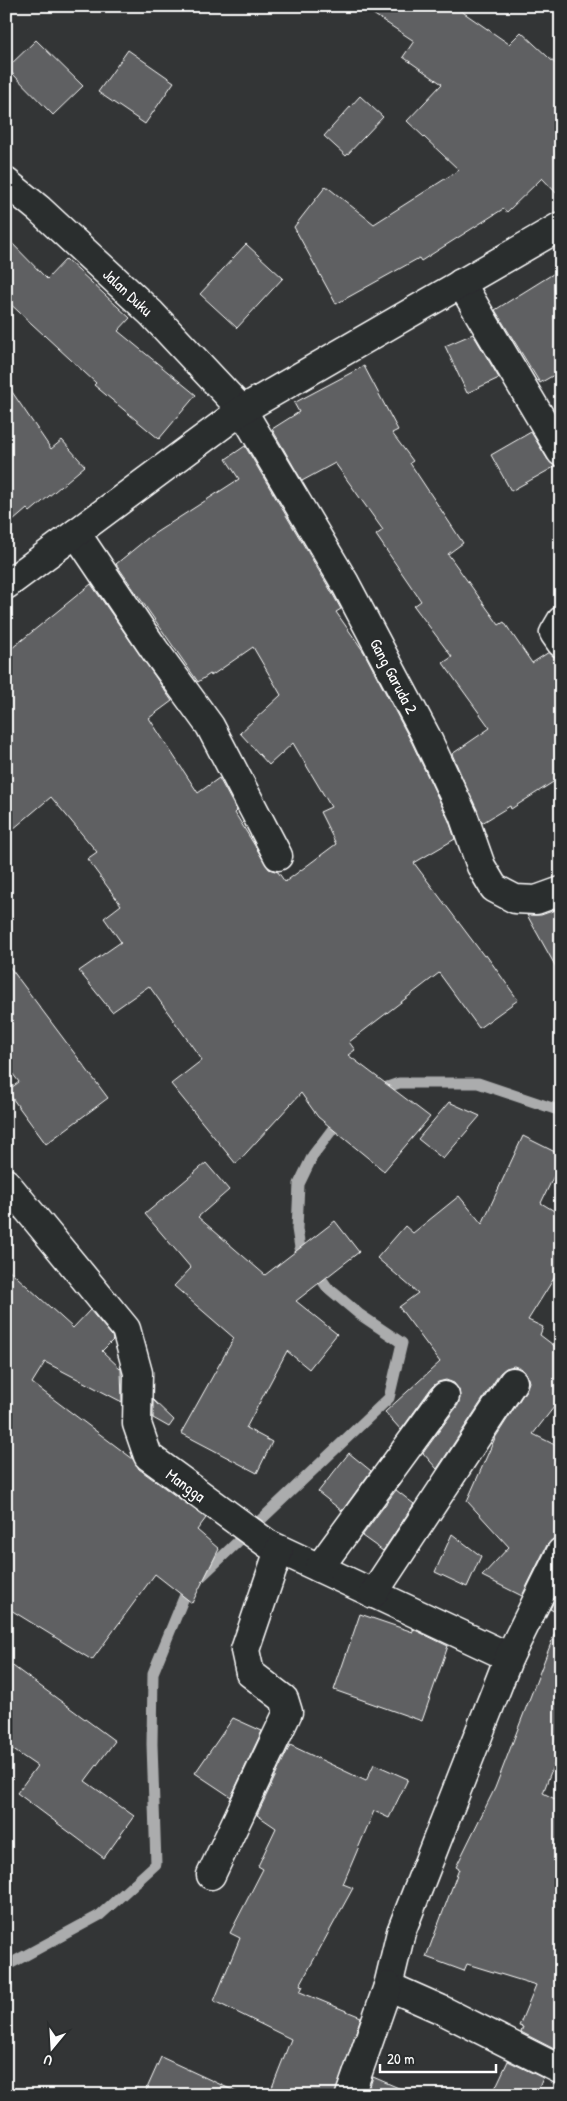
<svg xmlns="http://www.w3.org/2000/svg" width="567" height="2101" font-family="'Patrick Hand',sans-serif">
	<style>
		.lines { fill: none; stroke-linecap: round; stroke-linejoin: round }
		.stream { stroke: #abacad; stroke-width: 11 }
		.building { fill: #5f6162; stroke: #fff }
		.street-casing { stroke: #fff; stroke-width: 31 }
		.street { stroke: #2a2d2e; stroke-width: 28 }
		.labels { text-anchor: middle; dominant-baseline: central; stroke-width: 4; stroke-linejoin: round; paint-order: stroke }
		.street-label { font-size: 16px; fill: #fff; stroke: #2a2d2e }
	</style>
	<rect width="100%" height="100%" fill="#333536"/>
	<filter id="ink" filterUnits="userSpaceOnUse"><feTurbulence type="fractalNoise" baseFrequency=".02" numOctaves="2"/><feDisplacementMap in="SourceGraphic" scale="10" xChannelSelector="R" yChannelSelector="G"/><feConvolveMatrix kernelMatrix="1 2 1 2 8 2 1 2 1" color-interpolation-filters="sRGB"/></filter>
	<g filter="url(#ink)">
		<g class="lines">
			<!-- stream -->
			<g class="stream">
				<polyline points="376,1091 399,1083 478,1083 561,1111"/>
				<polyline points="6,1966 100,1915 156,1864 152,1744 153,1673 187,1590 389,1398 402,1343 359,1314 327,1287 300,1248 297,1229 299,1184 313,1155 341,1118"/>
			</g>
		</g>
		<!-- building -->
		<g class="building">
			<polygon points="361,6 454,6 509,44 521,32 561,69 561,198 542,178 507,212 503,209 421,261 419,258 336,304 294,227 326,186 374,224 459,170 407,121 442,84 403,57 414,41"/>
			<polygon points="36,40 83,86 53,115 7,68"/>
			<polygon points="128,50 174,82 145,124 98,92"/>
			<polygon points="360,96 383,117 346,156 324,136"/>
			<polygon points="6,237 47,279 66,259 130,318 118,331 196,395 159,439 94,385 96,383 6,300"/>
			<polygon points="246,244 283,278 237,328 200,294"/>
			<polygon points="561,269 561,371 540,383 495,310"/>
			<polygon points="473,334 499,378 467,393 445,346"/>
			<polygon points="364,366 398,430 392,433 413,461 410,463 463,543 448,554 499,625 504,622 532,663 549,652 554,657 561,658 561,777 511,809 510,806 482,823 452,754 490,728 443,663 452,657 414,606 421,601 376,535 383,530 335,463 302,481 272,429 299,412 294,403"/>
			<polygon points="6,383 51,449 62,440 85,466 30,512 27,509 6,527"/>
			<polygon points="531,432 548,460 556,466 511,491 491,455"/>
			<polygon points="245,446 331,591 341,609 336,612 364,652 412,743 449,821 455,839 414,863 484,956 486,955 518,1000 479,1028 439,973 349,1042 355,1050 348,1055 430,1117 384,1171 318,1117 301,1093 236,1164 171,1084 202,1060 149,986 112,1012 79,971 121,942 104,918 121,905 87,859 97,852 51,797 6,835 6,653 91,584 172,701 149,718 198,793 219,778 237,811 235,813 269,869 278,872 285,882 336,844 320,812 331,807 293,743 269,765 240,733 281,695 253,647 211,676 210,674 198,682 116,564 149,537 239,479 226,459"/>
			<polygon points="561,908 561,976 527,915 541,915"/>
			<polygon points="6,962 108,1098 46,1144 7,1091 19,1082 6,1065"/>
			<polygon points="449,1102 480,1116 443,1159 418,1139"/>
			<polygon points="523,1136 561,1155 561,1161 541,1203 561,1215 561,1267 528,1320 543,1327 540,1335 561,1351 561,1398 533,1434 561,1448 561,1536 553,1539 547,1545 522,1596 482,1576 509,1547 467,1501 495,1438 526,1390 529,1382 527,1375 522,1369 514,1366 506,1368 500,1373 437,1469 423,1453 458,1405 460,1398 459,1390 454,1383 446,1380 438,1382 432,1387 401,1430 385,1412 440,1362 399,1307 418,1293 377,1258 405,1226 413,1233 459,1196 482,1224"/>
			<polygon points="206,1163 229,1190 198,1217 265,1275 335,1221 359,1252 296,1301 337,1334 309,1369 287,1351 246,1428 272,1442 257,1473 181,1433 234,1338 174,1286 191,1268 145,1214"/>
			<polygon points="6,1267 73,1328 90,1310 112,1336 113,1340 102,1351 121,1369 122,1402 45,1362 32,1383 133,1459 139,1469 206,1518 197,1530 219,1549 192,1603 155,1574 92,1660 6,1607"/>
			<polygon points="153,1400 174,1420 169,1427 153,1418"/>
			<polygon points="349,1453 371,1471 342,1511 318,1492"/>
			<polygon points="396,1490 414,1504 383,1551 362,1536"/>
			<polygon points="452,1534 481,1556 467,1587 435,1572"/>
			<polygon points="561,1588 561,1615 550,1609"/>
			<polygon points="360,1614 413,1632 413,1629 448,1646 422,1721 334,1690"/>
			<polygon points="558,1625 561,1626 561,1745 543,1793 561,1802 561,2039 556,2050 521,2032 523,2027 519,2026 536,1985 467,1964 464,1971 426,1957 459,1869 456,1867 495,1788"/>
			<polygon points="6,1661 115,1741 85,1781 134,1816 104,1858 17,1793 37,1766 6,1745"/>
			<polygon points="233,1718 262,1731 231,1797 195,1773"/>
			<polygon points="290,1745 366,1781 374,1764 408,1779 389,1818 374,1811 343,1884 353,1888 300,1985 303,1986 300,1992 361,2017 335,2095 269,2095 291,2039 214,2001 240,1938 230,1933 263,1869 258,1866 276,1828 257,1815"/>
			<polygon points="161,2057 243,2095 144,2095"/>
			<polygon points="508,2061 543,2078 536,2095 492,2095"/>
			<polygon points="373,2077 415,2095 367,2095"/>
		</g>
		<g class="lines">
			<defs>
				<g id="street">
					<polyline points="6,182 39,209 151,313 242,410 345,583 426,736 463,815 481,866 494,888 515,899 536,900 561,891"/>
					<polyline points="461,283 561,452"/>
					<polyline points="76,533 154,649 210,726 278,856"/>
					<polyline points="6,585 242,410 561,226"/>
					<polyline points="561,621 554,633 561,643"/>
					<polyline points="6,1183 126,1329 138,1373 137,1424 148,1456 268,1544 509,1657"/>
					<polyline points="561,1552 509,1657 401,1932 388,1986 440,2009 561,2070"/>
					<polyline points="319,1568 445,1396"/>
					<polyline points="373,1594 513,1382"/>
					<polyline points="211,1875 288,1712 284,1699 250,1673 245,1650 279,1550"/>
					<polyline points="350,2095 388,1986"/>
				</g>
			</defs>
			<!-- street casing -->
			<use href="#street" class="street-casing"/>
			<!-- street -->
			<use href="#street" class="street"/>
		</g>
	</g>
	<g class="labels">
		<!-- street labels -->
		<g class="street-label">
			<text transform="translate(128 292) rotate(43)">Jalan Duku</text>
			<text transform="translate(394 676) rotate(62)">Gang Garuda 2</text>
			<text transform="translate(186 1485) rotate(36)">Mangga</text>
		</g>
	</g>
	<!-- margin -->
	<rect width="567" height="2101" fill="none" stroke="#2a2d2e" stroke-width="25"/>
	<rect x="12" y="12" width="542" height="2076" fill="none" stroke="#fff" stroke-width="2" filter="url(#ink)"/>
	<!-- north arrow -->
	<g transform="translate(52 2048) rotate(198)" stroke="#2a2d2e" stroke-width="4" paint-order="stroke">
	<path d="M0-4L9 19L0 12L-9 19Z" fill="#ffffff"/>
	<text y="-8" font-size="14" font-weight="bold" text-anchor="middle" fill="#ffffff">U</text>
	</g>
	<!-- scale -->
	<path d="M380 2064v8h116v-8" fill="none" stroke="#ffffff" stroke-width="2.5"/>
	<text x="387" y="2064" font-size="15" fill="#ffffff" stroke="#2a2d2e" stroke-width="4" paint-order="stroke">20 m</text>
</svg>
